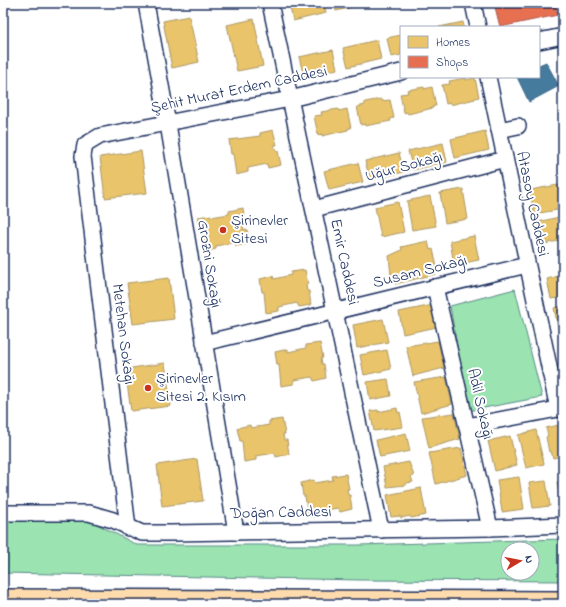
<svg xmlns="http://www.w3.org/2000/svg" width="566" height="607" font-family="'Indie Flower',sans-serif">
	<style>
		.green { fill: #9be3b1; stroke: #5b8988; fill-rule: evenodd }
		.homes { fill: #e9c46a; stroke: #ab9766 }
		.shops { fill: #e76f51; stroke: #aa5c55 }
		.public { fill: #457b9d; stroke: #38648a }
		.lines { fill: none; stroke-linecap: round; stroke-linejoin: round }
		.minor-casing { stroke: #1b2f5e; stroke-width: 18 }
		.major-casing { stroke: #1b2f5e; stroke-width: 22 }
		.minor { stroke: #fff; stroke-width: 15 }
		.major { stroke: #fedbac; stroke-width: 19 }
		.poi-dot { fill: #c8321e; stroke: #fff; stroke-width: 1.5 }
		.labels { text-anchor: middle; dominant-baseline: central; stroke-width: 4; stroke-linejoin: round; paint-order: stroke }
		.street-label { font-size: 16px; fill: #1b2f5e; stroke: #fff }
		.poi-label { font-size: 16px; fill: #1b2f5e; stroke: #fff; text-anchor: start }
	</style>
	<rect width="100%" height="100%" fill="#fff"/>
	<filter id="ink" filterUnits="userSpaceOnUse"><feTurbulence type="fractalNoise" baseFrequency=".025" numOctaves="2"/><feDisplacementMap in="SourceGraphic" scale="8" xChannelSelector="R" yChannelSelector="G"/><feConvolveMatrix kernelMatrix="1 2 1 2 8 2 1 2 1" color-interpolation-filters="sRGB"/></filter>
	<g filter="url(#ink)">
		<!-- green -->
		<g class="green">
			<polygon points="515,289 542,397 468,411 450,306"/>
			<path d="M 3,520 L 81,520 L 93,522 L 137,545 L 359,545 L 563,539 L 563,581 L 360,580 L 3,573 ZM 508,549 L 532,549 L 532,573 L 508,573 Z"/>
		</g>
		<!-- homes -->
		<g class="homes">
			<polygon points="289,3 324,3 326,13 293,21"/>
			<polygon points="334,3 369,3 336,11"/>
			<polygon points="189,16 199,62 172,68 163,21"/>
			<polygon points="254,19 263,66 237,71 227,25"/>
			<polygon points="463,22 464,27 439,27"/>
			<polygon points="401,35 401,55 391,57 387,38"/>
			<polygon points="377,40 381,59 348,67 343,48"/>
			<polygon points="333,50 337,69 304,77 299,57"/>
			<polygon points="466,78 466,80 475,78 479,97 475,98 475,99 450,105 450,103 446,104 442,85 450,84 449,81"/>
			<polygon points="424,87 424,89 432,87 436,106 433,106 433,108 408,114 407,112 404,113 400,94 408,93 407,90"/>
			<polygon points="381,99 382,101 390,100 394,118 390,119 391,121 365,126 365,124 361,125 357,107 365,105 365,102"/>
			<polygon points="338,109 339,111 347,109 351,128 347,129 348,130 322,136 322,134 318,135 314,116 322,115 321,112"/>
			<polygon points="273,130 277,145 274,145 276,151 278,151 281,165 268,168 267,164 248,168 248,172 236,175 233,154 231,154 229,140 260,136 260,133"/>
			<polygon points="485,131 489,150 455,158 451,139"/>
			<polygon points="443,143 447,162 413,170 408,151"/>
			<polygon points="141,151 147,193 105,198 100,157"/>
			<polygon points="399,153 404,172 370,180 365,161"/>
			<polygon points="358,163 363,182 329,190 324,171"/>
			<polygon points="558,185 563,209 534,214 530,190"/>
			<polygon points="463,189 468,219 445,223 440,193"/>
			<polygon points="430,196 436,226 412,230 407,201"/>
			<polygon points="398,202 404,232 381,237 375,207"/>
			<polygon points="243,208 245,223 243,224 244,230 247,229 249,244 236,246 235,242 216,246 216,249 204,252 202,231 200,231 198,217 211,215 211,217 229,214 229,211"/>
			<polygon points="563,216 563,240 539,245 534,223"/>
			<polygon points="474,236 479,260 454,265 450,241"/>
			<polygon points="428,241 430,250 433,249 437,267 435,268 436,274 395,284 394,276 391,276 389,256 402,250 401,247"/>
			<polygon points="305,270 308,284 306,285 307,291 309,291 311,305 299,307 297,303 279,307 279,311 266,313 264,292 262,292 260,279 273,276 274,279 291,275 291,272"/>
			<polygon points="563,275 563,297 551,299 547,279"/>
			<polygon points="169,278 174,319 133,324 127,283"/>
			<polygon points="433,305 437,327 403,334 399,312"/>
			<polygon points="563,306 563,327 558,328 554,308"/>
			<polygon points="383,319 388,342 357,348 353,325"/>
			<polygon points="563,335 563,353 559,336"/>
			<polygon points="438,341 444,368 413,376 406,346"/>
			<polygon points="320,343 323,358 321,358 322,364 324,364 326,378 314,381 312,377 294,380 294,384 281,386 279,365 277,365 275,352 288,349 288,352 306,348 306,345"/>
			<polygon points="387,350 391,369 364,375 360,355"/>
			<polygon points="165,363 171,406 131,411 125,369"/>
			<polygon points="446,377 452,404 421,413 414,382"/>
			<polygon points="388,379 391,396 370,400 367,382"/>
			<polygon points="397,408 398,413 400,412 403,427 374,431 370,411 378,410 378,412"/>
			<polygon points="454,413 460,439 429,448 422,417"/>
			<polygon points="282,419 285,434 283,434 284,440 287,440 289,454 276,457 275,453 256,456 256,460 244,462 242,441 240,441 237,428 250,425 251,428 269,425 269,421"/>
			<polygon points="563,424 563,456 553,458 551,451 549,452 546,437 548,436 546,428"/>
			<polygon points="536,430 544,464 526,468 518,435"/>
			<polygon points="406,433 410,451 380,457 376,440"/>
			<polygon points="510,436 517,465 495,471 488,441"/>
			<polygon points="461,448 467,475 436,484 429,453"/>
			<polygon points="197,459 203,501 162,506 157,465"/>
			<polygon points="409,462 414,476 411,477 413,482 406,483 406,485 387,487 383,467"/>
			<polygon points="346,474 349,489 347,489 348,495 350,495 352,509 340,512 338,508 320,511 320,515 308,517 305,496 303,496 301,483 314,480 315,483 333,480 332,476"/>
			<polygon points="519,477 524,509 502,512 497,480"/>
			<polygon points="546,481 550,506 533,508 529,483"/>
			<polygon points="563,481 563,506 561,506 557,482"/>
			<polygon points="421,488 426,515 411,518 410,516 401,518 400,516 391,517 387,495"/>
		</g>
		<!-- shops -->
		<polygon class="shops" points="494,3 555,3 558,15 500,27"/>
		<!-- public -->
		<polygon class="public" points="546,62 559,86 529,102 517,77 539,77 539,65"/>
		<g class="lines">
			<defs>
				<g id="minor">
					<polyline points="146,3 168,124 236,532"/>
					<polyline points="270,3 381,530"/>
					<polyline points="473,3 478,27"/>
					<polyline points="539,41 563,36"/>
					<polyline points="488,77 558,409"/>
					<polyline points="499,130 518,126"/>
					<polyline points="314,209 505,159"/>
					<polyline points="435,287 490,528"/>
					<polyline points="204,343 527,265"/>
					<polyline points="467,426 563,408"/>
					<polyline points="3,513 89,513 113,520 142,533 171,533 490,528 563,525"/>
					<polyline points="128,528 83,156 85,145 100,136 290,99 401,72"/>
				</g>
				<polyline id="major" points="3,599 563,601"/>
			</defs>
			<!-- minor casing -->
			<use href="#minor" class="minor-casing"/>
			<!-- major casing -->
			<use href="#major" class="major-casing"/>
			<!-- minor -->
			<use href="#minor" class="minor"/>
			<!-- major -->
			<use href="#major" class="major"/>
		</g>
	</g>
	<!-- markers -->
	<g class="poi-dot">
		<circle cx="223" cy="230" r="4"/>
		<circle cx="148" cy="388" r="4"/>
	</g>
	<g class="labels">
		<!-- street labels -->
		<g class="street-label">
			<text transform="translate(239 90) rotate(-12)">Şehit Murat Erdem Caddesi</text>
			<text transform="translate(404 167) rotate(-15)">Uğur Sokağı</text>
			<text transform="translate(532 204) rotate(78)">Atasoy Caddesi</text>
			<text transform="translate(344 262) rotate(78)">Emir Caddesi</text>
			<text transform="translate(209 264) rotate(81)">Grozni Sokağı</text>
			<text transform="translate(420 272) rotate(-14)">Susam Sokağı</text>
			<text transform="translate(123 334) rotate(83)">Metehan Sokağı</text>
			<text transform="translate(480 404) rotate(77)">Adil Sokağı</text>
			<text transform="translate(281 513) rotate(-1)">Doğan Caddesi</text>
		</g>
		<!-- poi labels -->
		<g class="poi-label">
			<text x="231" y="221">Şirinevler<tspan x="231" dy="18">Sitesi</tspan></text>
			<text x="156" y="379">Şirinevler<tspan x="156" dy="18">Sitesi 2. Kısım</tspan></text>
		</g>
	</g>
	<!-- margin -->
	<rect width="566" height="607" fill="none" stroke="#fff" stroke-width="16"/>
	<rect x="8" y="8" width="550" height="591" fill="none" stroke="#1b2f5e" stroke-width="1.5" filter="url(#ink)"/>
	<!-- legend -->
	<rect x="400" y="26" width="140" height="52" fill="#ffffff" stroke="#a4acbf"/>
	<rect x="408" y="36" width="20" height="12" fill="#e9c46a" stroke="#a4acbf"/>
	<text x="436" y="46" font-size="12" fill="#1b2f5e">Homes</text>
	<rect x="408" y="56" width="20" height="12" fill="#e76f51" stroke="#a4acbf"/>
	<text x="436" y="66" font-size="12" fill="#1b2f5e">Shops</text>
	<!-- north arrow -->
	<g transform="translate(520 561) rotate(80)"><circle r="19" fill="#ffffff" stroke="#a4acbf"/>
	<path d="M0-3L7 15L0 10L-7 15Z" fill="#c8321e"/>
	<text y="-6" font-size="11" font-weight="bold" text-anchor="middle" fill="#1b2f5e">N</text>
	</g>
</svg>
